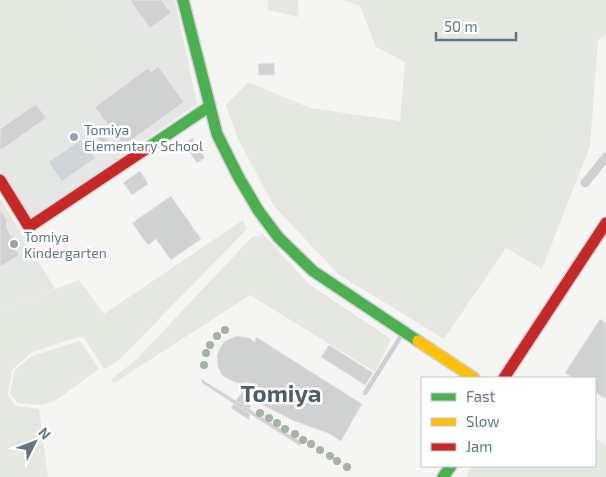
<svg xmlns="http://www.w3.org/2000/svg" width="606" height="477" font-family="'Exo 2',sans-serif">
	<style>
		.built { fill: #e5e7e5 }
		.green { fill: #e4e8e1 }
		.water { fill: #ced6d9 }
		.building { fill: #d0d1d1; stroke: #e4e4e3 }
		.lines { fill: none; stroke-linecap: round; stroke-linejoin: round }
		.fast-casing { stroke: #d0d2d3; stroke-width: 14 }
		.slow-casing { stroke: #d0d2d3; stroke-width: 14 }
		.jam-casing { stroke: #d0d2d3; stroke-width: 14 }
		.lane { stroke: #ced0d0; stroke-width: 4.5 }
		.street { stroke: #ced0d0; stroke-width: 9 }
		.fast { stroke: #4caf50; stroke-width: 11 }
		.slow { stroke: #ffc107; stroke-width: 11 }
		.jam { stroke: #c62828; stroke-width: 11 }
		.tree { fill: #a6b2a3 }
		.poi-dot { fill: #96a2ac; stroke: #fff; stroke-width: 2 }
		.labels { text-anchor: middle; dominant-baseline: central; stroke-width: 5; stroke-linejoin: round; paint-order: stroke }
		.poi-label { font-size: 14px; fill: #637585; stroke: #fff; text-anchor: start }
		.town-label { font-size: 24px; font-weight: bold; fill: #515e6a; stroke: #fff }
	</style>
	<rect width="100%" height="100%" fill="#f5f5f3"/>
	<!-- built -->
	<g class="built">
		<polygon points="0,0 175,0 197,104 31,219 0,171"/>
		<polygon points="0,198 55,289 0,311"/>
	</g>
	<!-- green -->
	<g class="green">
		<polygon points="0,0 95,0 139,65 67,116 49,91 0,122"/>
		<polygon points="268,0 298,0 299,17 268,10"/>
		<polygon points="344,0 606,0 606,35 598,40 590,146 542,269 506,248 444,339 338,274 274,206 238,139 226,105 248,82 310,108 400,121 405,62 376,47 360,6"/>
		<polygon points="243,220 247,229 119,360 104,369 84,338 78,337 32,352 12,370 8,395 16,406 39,409 48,477 0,477 0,311 79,280 104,314"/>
		<polygon points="263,234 310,285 391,339 375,372 250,295 114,383 111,379 135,361 252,237"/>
		<polygon points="80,341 99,369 53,402 39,405 18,403 10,394 14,371 32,356"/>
		<polygon points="595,438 606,445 606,477 465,477 473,466 595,466"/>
	</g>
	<!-- water -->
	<polygon class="water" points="81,140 95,158 62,181 49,162"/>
	<!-- building -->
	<g class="building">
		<polygon points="130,0 161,0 171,13 150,28"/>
		<polygon points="274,63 275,75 259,75 258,64"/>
		<polygon points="158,66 184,102 123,146 95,107 148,68 151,72"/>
		<polygon points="36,104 46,118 1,150 0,148 0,129"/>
		<polygon points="98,126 114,149 108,153 92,130"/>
		<polygon points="192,138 205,158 197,163 184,143"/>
		<polygon points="140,171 148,184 132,195 123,183"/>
		<polygon points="171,196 201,239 171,260 156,239 148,245 132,223"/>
		<polygon points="1,211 7,220 6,227 13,239 11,241 19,255 0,267 0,212"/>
		<polygon points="600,319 606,323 606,399 595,392 595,378 574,378 565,373"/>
		<polygon points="237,336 249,338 255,342 256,337 362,404 341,441 328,433 292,420 251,399 249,420 231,408 249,382 243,383 237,383 226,378 222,375 218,367 217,355 220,348 225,341"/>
		<polygon points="329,345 373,373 365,385 321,357"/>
		<polygon points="201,379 300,441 300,446 202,383"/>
	</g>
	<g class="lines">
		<defs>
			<g id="fast">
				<polyline points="183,0 217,134 238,176 258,210 278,237 313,271 418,341"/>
				<polyline points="149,147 210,106"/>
				<polyline points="443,477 451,466"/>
			</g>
			<polyline id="slow" points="418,341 474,378"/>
			<g id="jam">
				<polyline points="0,180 29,227 149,147"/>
				<polyline points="504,378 606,223"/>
			</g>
		</defs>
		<!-- fast casing -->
		<use href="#fast" class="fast-casing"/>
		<!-- slow casing -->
		<use href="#slow" class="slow-casing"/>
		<!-- jam casing -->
		<use href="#jam" class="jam-casing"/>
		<!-- lane -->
		<polyline class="lane" points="365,393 403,333"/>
		<!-- street -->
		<polyline class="street" points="585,183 606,157"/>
		<!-- fast -->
		<use href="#fast" class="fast"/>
		<!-- slow -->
		<use href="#slow" class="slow"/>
		<!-- jam -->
		<use href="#jam" class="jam"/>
	</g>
	<!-- trees -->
	<g class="tree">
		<circle cx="225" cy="330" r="4"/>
		<circle cx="217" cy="336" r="4"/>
		<circle cx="210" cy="345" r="4"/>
		<circle cx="206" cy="353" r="4"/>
		<circle cx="204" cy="365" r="4"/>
		<circle cx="260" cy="413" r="4"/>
		<circle cx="269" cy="418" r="4"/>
		<circle cx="277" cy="423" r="4"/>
		<circle cx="285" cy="429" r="4"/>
		<circle cx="295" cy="434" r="4"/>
		<circle cx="303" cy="440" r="4"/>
		<circle cx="311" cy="444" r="4"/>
		<circle cx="320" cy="450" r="4"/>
		<circle cx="330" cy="456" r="4"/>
		<circle cx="337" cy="461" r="4"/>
		<circle cx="347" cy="467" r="4"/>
	</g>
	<!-- markers -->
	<g class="poi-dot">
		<circle cx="74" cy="137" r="5"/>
		<circle cx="14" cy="244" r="5"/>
	</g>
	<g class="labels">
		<!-- poi labels -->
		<g class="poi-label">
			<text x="84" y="129">Tomiya<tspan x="84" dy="16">Elementary School</tspan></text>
			<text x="24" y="236">Tomiya<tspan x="24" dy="16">Kindergarten</tspan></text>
		</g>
		<!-- town labels -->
		<g class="town-label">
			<text x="281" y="392">Tomiya</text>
		</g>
	</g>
	<!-- legend -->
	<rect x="421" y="377" width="175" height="90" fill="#ffffff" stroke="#c1c8ce"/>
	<rect x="431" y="393" width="25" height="8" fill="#4caf50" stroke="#c1c8ce"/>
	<text x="466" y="402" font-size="15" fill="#637585">Fast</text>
	<rect x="431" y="418" width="25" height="8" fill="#ffc107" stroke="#c1c8ce"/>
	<text x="466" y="427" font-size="15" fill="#637585">Slow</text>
	<rect x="431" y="443" width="25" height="8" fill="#c62828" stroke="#c1c8ce"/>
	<text x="466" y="452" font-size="15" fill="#637585">Jam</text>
	<!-- north arrow -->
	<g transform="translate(35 442) rotate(48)" stroke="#ffffff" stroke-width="4" paint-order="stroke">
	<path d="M0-4L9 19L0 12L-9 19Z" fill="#637585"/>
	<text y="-8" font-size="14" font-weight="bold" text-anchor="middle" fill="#637585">N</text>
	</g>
	<!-- scale -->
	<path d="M436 32v8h80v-8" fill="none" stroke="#637585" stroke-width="2.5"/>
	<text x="444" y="32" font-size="15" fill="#637585" stroke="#ffffff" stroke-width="4" paint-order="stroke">50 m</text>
</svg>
